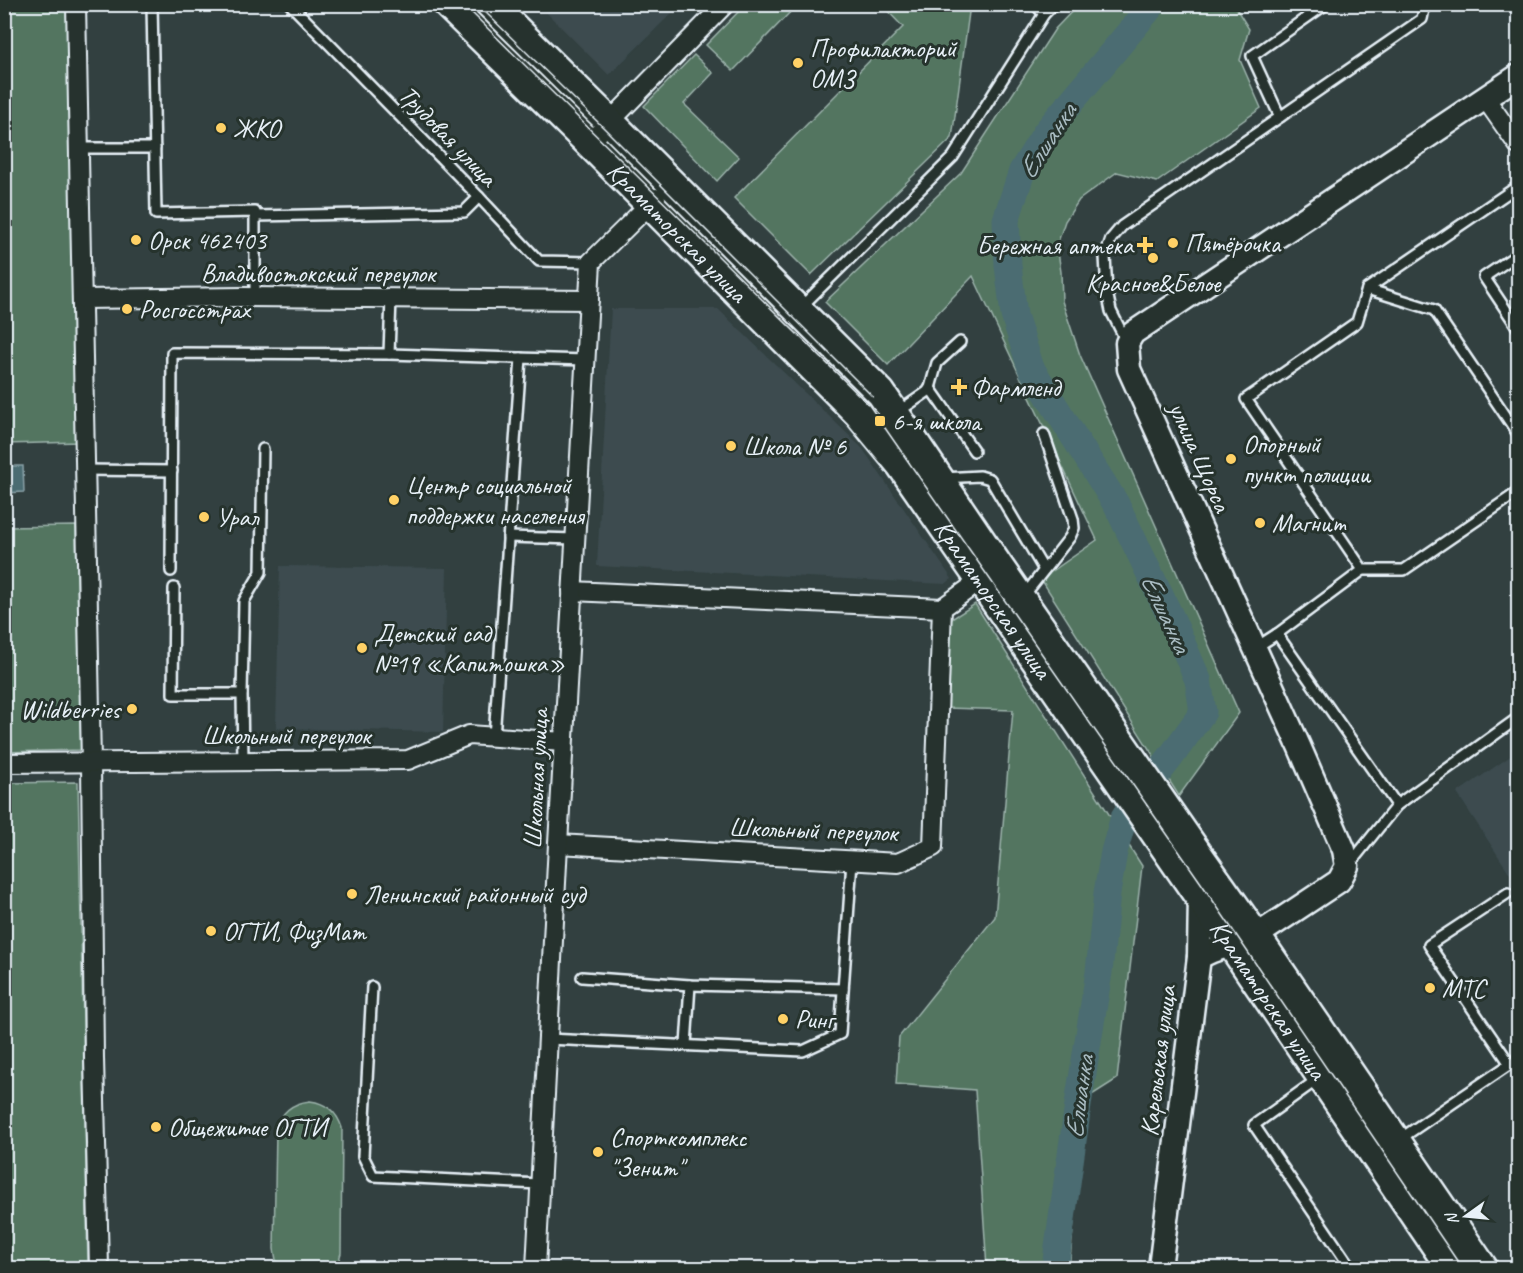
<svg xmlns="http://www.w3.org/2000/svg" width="1523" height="1273" font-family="Caveat,sans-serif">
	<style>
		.built { fill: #3d4c50 }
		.green { fill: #527560; stroke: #9db3ac; stroke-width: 1.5 }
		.water { fill: #4b6c72; stroke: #8aa1a8; stroke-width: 1.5 }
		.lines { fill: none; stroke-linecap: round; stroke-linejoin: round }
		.river { stroke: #4b6c72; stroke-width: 27 }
		.service-casing { stroke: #e8f1f8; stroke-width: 14 }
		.minor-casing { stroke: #e8f1f8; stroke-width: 22 }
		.tertiary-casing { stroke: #e8f1f8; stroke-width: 27 }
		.primary-casing { stroke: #e8f1f8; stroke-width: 33 }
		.service { stroke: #26332d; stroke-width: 9 }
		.minor { stroke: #26332d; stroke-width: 18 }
		.tertiary { stroke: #26332d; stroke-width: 22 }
		.primary { stroke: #26332d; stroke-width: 28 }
		.tram { stroke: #e8f1f8; stroke-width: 1.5 }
		.poi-dot { fill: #ffd166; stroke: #26332d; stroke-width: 2 }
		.labels { text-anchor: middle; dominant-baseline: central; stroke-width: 6; stroke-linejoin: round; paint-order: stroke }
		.poi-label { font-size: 26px; fill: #e8f1f8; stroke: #26332d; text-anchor: start }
		.street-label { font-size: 26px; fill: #e8f1f8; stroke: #26332d }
		.water-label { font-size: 27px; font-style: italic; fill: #a9bcc2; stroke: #26332d }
	</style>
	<rect width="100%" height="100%" fill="#324040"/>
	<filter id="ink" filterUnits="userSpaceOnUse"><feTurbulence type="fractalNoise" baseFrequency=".0167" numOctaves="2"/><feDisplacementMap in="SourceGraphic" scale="12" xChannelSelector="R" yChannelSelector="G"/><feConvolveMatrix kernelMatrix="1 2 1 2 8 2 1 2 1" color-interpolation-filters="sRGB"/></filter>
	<g filter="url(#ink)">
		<!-- built -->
		<g class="built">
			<polygon points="539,5 680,5 609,75"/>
			<polygon points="611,309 718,309 862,448 952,579 945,584 597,566"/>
			<polygon points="280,566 447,568 443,732 276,728"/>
			<polygon points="1518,751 1518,886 1457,793"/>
		</g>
		<!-- green -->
		<g class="green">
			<polygon points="4,5 68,5 79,442 5,444"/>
			<polygon points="745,5 797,5 733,71 706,45"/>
			<polygon points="882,5 970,5 952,138 811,275 734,198 903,27"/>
			<polygon points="1078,5 1234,5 1249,29 1240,60 1261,108 1157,182 1117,172 1079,200 1065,221 1057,245 1061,272 1062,301 1080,355 1239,713 1179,796 1041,579 1097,540 973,276 888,365 825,302 961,173 1055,29"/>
			<polygon points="694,55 713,73 684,104 739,157 717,181 644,106"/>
			<polygon points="76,526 81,750 5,752 5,527"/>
			<polygon points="975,604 1142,866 1117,1079 1087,1098 1069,1268 987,1268 975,1090 896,1084 899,1037 995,917 1013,710 946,708 950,620"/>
			<polygon points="78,782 88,1268 5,1268 5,783"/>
			<path d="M 310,1101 C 326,1103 337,1112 342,1128 L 341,1253 L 339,1260 L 334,1268 L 282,1268 L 276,1260 L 274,1249 L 276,1130 C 280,1113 292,1103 310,1101 Z"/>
		</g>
		<!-- water -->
		<polygon class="water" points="5,466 23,466 24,492 5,493"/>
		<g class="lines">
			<!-- river -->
			<polyline class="river" points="1055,1268 1079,1098 1099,972 1107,893 1114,852 1124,817 1170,758 1203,712 1198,680 1173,622 1116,504 1031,368 1014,315 1008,265 1006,220 1022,171 1046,132 1153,4"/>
			<defs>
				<g id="service">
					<polyline points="152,4 156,214 255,212 255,297"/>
					<polyline points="290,4 479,197 539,261 591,262"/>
					<polyline points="1035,4 1044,14"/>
					<polyline points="1280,117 1252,56 1326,4"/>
					<polyline points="79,148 155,148"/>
					<polyline points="1518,186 1367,289 1357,322 1246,399 1363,570 1404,570 1518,492"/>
					<polyline points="255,216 464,212 479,197"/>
					<polyline points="1518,254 1484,277 1518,328"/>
					<polyline points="1367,289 1434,310 1518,434"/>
					<polyline points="391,298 389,354 586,360"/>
					<polyline points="801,307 953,157 1044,14 1054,4"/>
					<polyline points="1126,341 1111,311 1107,292 1105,256 1111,239 1122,226 1422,19 1425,4"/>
					<polyline points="930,388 937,363 960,342"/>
					<polyline points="898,412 927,392 930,388 974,451"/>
					<polyline points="85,470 172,471"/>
					<polyline points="943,478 980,476 990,479 1044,570"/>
					<polyline points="508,537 575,539"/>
					<polyline points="171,571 172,353 389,354"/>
					<polyline points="174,588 173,694 242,694 244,601 261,572 263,449"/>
					<polyline points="1023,597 1070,537 1074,528 1073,519 1044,434"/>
					<polyline points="1277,634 1397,805"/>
					<polyline points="1255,648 1277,634 1363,570"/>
					<polyline points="242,694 243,761"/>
					<polyline points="494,737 521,358"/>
					<polyline points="1349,865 1397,805 1518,718"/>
					<polyline points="1508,893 1429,945 1510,1064"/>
					<polyline points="582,977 690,985 843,989"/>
					<polyline points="372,987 363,1156 373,1176 540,1184"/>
					<polyline points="548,1039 803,1051 840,1034 852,861"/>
					<polyline points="686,1045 690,985"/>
					<polyline points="1318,1079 1254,1125 1351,1268"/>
					<polyline points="1400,1139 1510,1064 1518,1064"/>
				</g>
				<g id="minor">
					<polyline points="76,4 91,763 94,1058 99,1268"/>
					<polyline points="1485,98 1518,145"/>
					<polyline points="589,143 725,4"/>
					<polyline points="82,299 244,297 589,300"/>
					<polyline points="572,591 942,608 988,575"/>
					<polyline points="4,763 408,760 469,735 563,742"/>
					<polyline points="558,844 898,863 933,847 942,608"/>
					<polyline points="536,1268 558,844 591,262 656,198"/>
				</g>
				<g id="tertiary">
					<polyline points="1199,957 1212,951 1256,936 1339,881 1347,866 1344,850 1299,746 1129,369 1127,343 1133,333 1518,76"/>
					<polyline points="1160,1268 1199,957 1200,894"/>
				</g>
				<g id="primary">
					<path id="s1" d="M 447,4 L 589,143 L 858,413 L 901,465 L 1200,898 L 1451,1268"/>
					<polyline points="490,4 610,122 881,393 999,567 1202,860 1256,936 1483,1268"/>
				</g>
			</defs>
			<!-- service casing -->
			<use href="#service" class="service-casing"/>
			<!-- minor casing -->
			<use href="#minor" class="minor-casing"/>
			<!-- tertiary casing -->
			<use href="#tertiary" class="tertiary-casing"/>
			<!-- primary casing -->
			<use href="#primary" class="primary-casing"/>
			<!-- service -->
			<use href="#service" class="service"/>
			<!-- minor -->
			<use href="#minor" class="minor"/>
			<!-- tertiary -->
			<use href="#tertiary" class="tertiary"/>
			<!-- primary -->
			<use href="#primary" class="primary"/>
			<!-- tram -->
			<g class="tram">
				<polyline points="463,4 869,405 1201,883 1462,1268"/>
				<polyline points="477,4 604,128 873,397"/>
			</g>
		</g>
	</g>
	<!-- markers -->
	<g class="poi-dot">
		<circle cx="798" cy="63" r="6"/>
		<circle cx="221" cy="128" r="6"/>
		<circle cx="136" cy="240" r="6"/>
		<circle cx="1173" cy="243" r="6"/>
		<path d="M1142 236h6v6h6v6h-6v6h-6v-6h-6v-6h6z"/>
		<circle cx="1153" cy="258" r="6"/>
		<circle cx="127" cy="309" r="6"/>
		<path d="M956 378h6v6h6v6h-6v6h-6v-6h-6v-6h6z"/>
		<rect x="874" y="415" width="12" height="12" rx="3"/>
		<circle cx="731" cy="446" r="6"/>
		<circle cx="1231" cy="459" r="6"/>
		<circle cx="394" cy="500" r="6"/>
		<circle cx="204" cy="517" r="6"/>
		<circle cx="1260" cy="523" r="6"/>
		<circle cx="362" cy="648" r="6"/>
		<circle cx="132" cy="709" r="6"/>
		<circle cx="352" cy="894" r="6"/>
		<circle cx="211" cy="931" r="6"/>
		<circle cx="1430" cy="988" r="6"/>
		<circle cx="783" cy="1019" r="6"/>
		<circle cx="156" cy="1127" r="6"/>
		<circle cx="598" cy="1152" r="6"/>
	</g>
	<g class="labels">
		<!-- poi labels -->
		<g class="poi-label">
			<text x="810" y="48">Профилакторий<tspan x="810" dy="30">ОМЗ</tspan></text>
			<text x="233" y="128">ЖКО</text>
			<text x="148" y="240">Орск 462403</text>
			<text x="1185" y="243">Пятёрочка</text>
			<text x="1133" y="245" text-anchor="end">Бережная аптека</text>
			<text x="1153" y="283" text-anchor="middle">Красное&amp;Белое</text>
			<text x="139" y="309">Росгосстрах</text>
			<text x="971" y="387">Фармленд</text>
			<text x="892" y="421">6-я школа</text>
			<text x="1243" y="444">Опорный<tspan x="1243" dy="30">пункт полиции</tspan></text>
			<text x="743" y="446">Школа № 6</text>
			<text x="406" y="485">Центр социальной<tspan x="406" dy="30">поддержки населения</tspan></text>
			<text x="216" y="517">Урал</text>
			<text x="1272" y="523">Магнит</text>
			<text x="374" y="633">Детский сад<tspan x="374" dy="30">№19 «Капитошка»</tspan></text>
			<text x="120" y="709" text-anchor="end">Wildberries</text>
			<text x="364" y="894">Ленинский районный суд</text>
			<text x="223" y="931">ОГТИ, ФизМат</text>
			<text x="1442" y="988">МТС</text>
			<text x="795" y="1019">Ринг</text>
			<text x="168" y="1127">Общежитие ОГТИ</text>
			<text x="610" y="1137">Спорткомплекс<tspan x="610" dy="30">"Зенит"</tspan></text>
		</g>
		<!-- street labels -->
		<g class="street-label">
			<text transform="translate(448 136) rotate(46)">Трудовая улица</text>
			<text stroke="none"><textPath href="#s1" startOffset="324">Краматорская улица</textPath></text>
			<text x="318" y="273">Владивостокский переулок</text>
			<text transform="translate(1200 457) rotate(66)">улица Щорса</text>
			<text stroke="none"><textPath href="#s1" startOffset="810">Краматорская улица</textPath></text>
			<text x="286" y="735">Школьный переулок</text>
			<text transform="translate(536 779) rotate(-87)">Школьная улица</text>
			<text transform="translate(813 830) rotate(2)">Школьный переулок</text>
			<text stroke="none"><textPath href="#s1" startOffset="1296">Краматорская улица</textPath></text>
			<text transform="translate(1158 1061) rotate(-83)">Карельская улица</text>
		</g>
		<!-- water labels -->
		<g class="water-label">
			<text transform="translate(1047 141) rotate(-57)">Елшанка</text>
			<text transform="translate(1166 613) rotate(65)">Елшанка</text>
			<text transform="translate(1079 1097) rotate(-82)">Елшанка</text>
		</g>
	</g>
	<!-- margin -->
	<rect width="1523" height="1273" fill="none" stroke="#26332d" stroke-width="24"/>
	<rect x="12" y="12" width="1499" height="1249" fill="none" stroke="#e8f1f8" stroke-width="2" filter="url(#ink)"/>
	<!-- north arrow -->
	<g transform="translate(1466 1216) rotate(255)" stroke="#26332d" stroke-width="4.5" paint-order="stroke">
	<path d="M0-4.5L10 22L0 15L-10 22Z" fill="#e8f1f8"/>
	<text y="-9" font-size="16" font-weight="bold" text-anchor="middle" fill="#e8f1f8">N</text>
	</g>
</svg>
